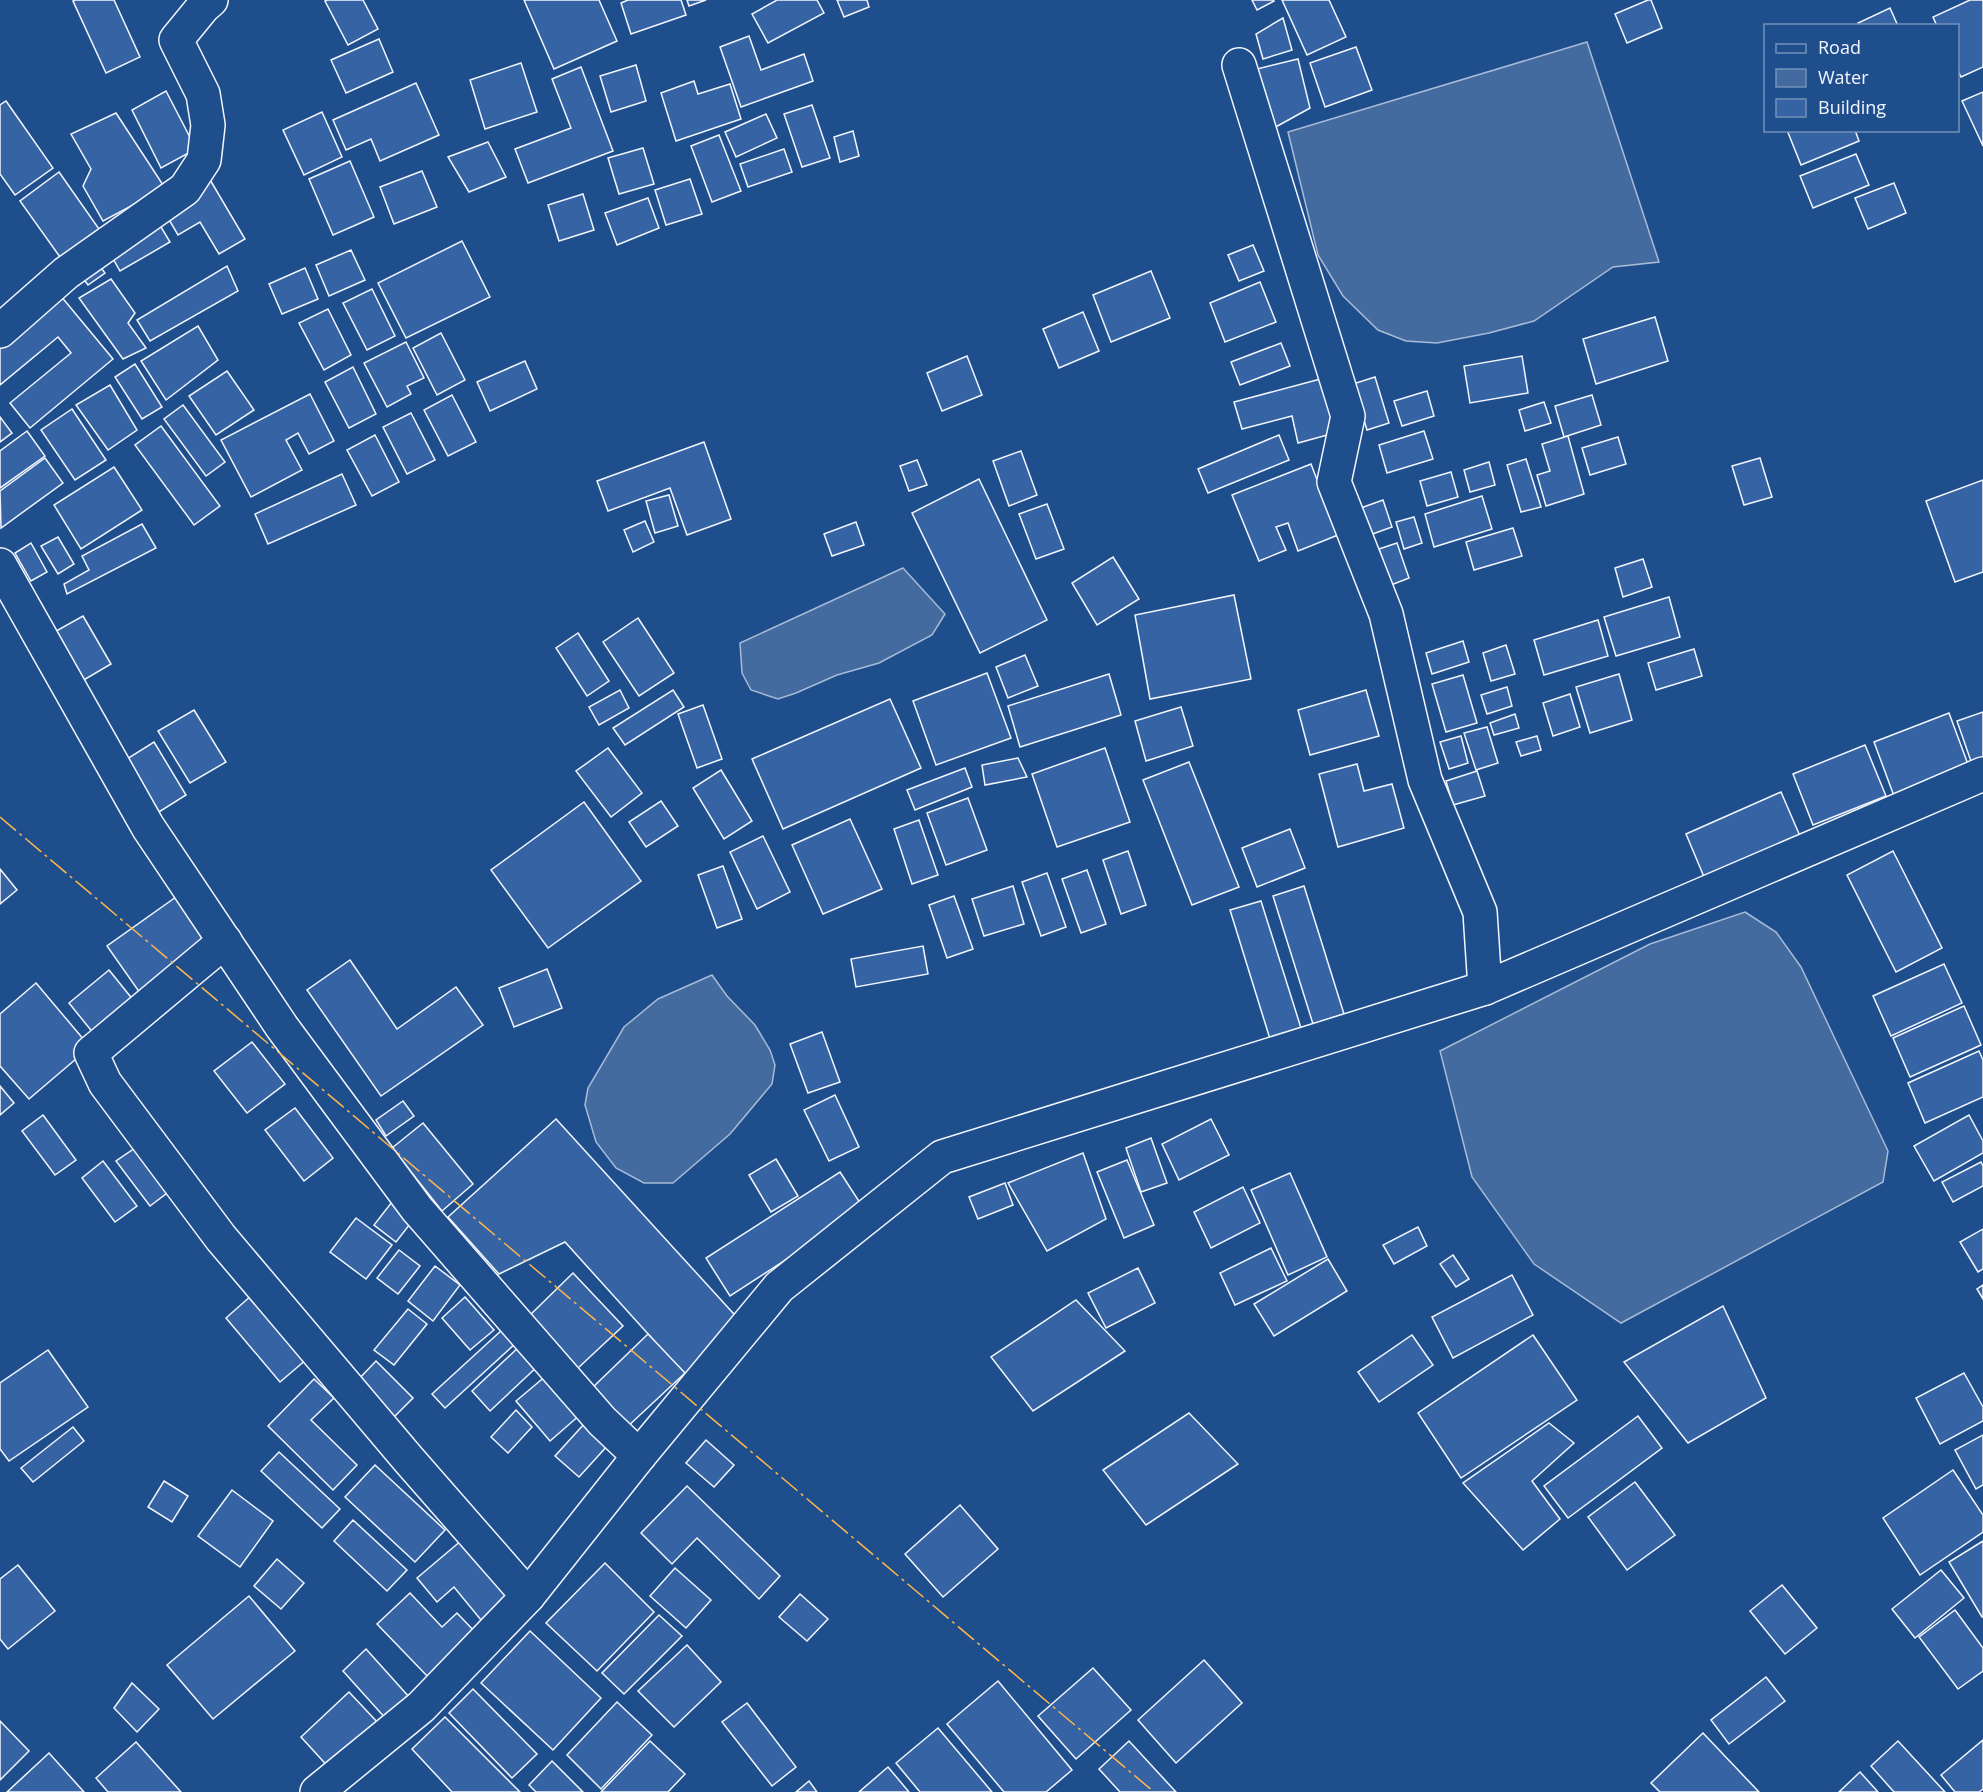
<svg xmlns="http://www.w3.org/2000/svg" width="1983" height="1792" font-family="'Open Sans',sans-serif">
	<style>
		.water { fill: #446ba0; stroke: #a8bbd7; stroke-width: 1.5 }
		.building { fill: #3563a3; stroke: #f2f6ff; stroke-width: 1.5 }
		.lines { fill: none; stroke-linecap: round; stroke-linejoin: round }
		.minor-casing { stroke: #f2f6ff; stroke-width: 36 }
		.minor { stroke: #1f4e8c; stroke-width: 33 }
		.power { stroke: #ffb74d; stroke-width: 1.5; stroke-dasharray: 21 4.5 3 4.5; stroke-linecap: butt }
	</style>
	<rect width="100%" height="100%" fill="#1f4e8c"/>
	<!-- water -->
	<g class="water">
		<polygon points="1587,42 1659,262 1613,267 1534,321 1489,333 1437,343 1406,341 1378,330 1343,296 1318,255 1288,132"/>
		<polygon points="903,568 945,614 932,635 879,663 837,675 796,693 778,699 751,690 742,673 740,643"/>
		<polygon points="1745,912 1776,932 1801,967 1888,1151 1883,1182 1621,1323 1534,1264 1472,1177 1440,1051 1650,944"/>
		<polygon points="712,975 727,996 755,1025 770,1050 775,1065 772,1084 730,1134 673,1183 644,1183 616,1168 596,1142 585,1105 588,1088 624,1027 658,999"/>
	</g>
	<!-- building -->
	<g class="building">
		<polygon points="75,0 114,0 140,57 106,73 73,1"/>
		<polygon points="327,0 363,0 378,29 348,45 325,1"/>
		<polygon points="524,0 599,0 617,41 554,69"/>
		<polygon points="628,0 681,0 686,15 631,34 621,3"/>
		<polygon points="687,0 706,0 689,6"/>
		<polygon points="777,0 817,0 824,13 768,43 752,14"/>
		<polygon points="837,0 867,0 869,7 844,17"/>
		<polygon points="1252,0 1273,0 1274,1 1257,10"/>
		<polygon points="1282,0 1329,0 1346,37 1307,55"/>
		<polygon points="1648,0 1651,0 1662,28 1627,43 1615,14"/>
		<polygon points="1970,0 1983,0 1983,67 1961,77 1958,71 1958,26 1937,26 1933,17"/>
		<polygon points="1890,8 1898,26 1860,26 1858,23"/>
		<polygon points="1283,18 1292,50 1263,59 1256,34"/>
		<polygon points="749,36 761,70 804,54 813,81 741,107 720,47"/>
		<polygon points="379,39 393,72 346,93 331,60"/>
		<polygon points="1356,47 1372,90 1325,107 1310,63"/>
		<polygon points="1298,59 1310,108 1272,129 1257,69"/>
		<polygon points="521,63 537,112 485,129 470,80"/>
		<polygon points="636,65 646,101 611,112 600,76"/>
		<polygon points="581,67 613,151 528,183 515,149 571,128 552,79"/>
		<polygon points="694,81 698,94 730,84 741,119 676,141 661,93"/>
		<polygon points="416,83 439,135 380,161 371,139 346,150 333,120"/>
		<polygon points="166,91 196,149 161,168 132,110"/>
		<polygon points="1983,92 1983,146 1962,101"/>
		<polygon points="6,101 53,168 15,195 0,174 0,105"/>
		<polygon points="812,105 830,158 802,167 784,114"/>
		<polygon points="322,112 342,157 304,175 283,130"/>
		<polygon points="116,113 165,188 103,221 83,186 91,169 71,134"/>
		<polygon points="766,114 777,138 736,157 725,132"/>
		<polygon points="1787,130 1855,130 1859,141 1801,165"/>
		<polygon points="853,131 859,156 840,162 834,137"/>
		<polygon points="719,135 741,191 712,202 691,146"/>
		<polygon points="488,142 506,177 469,192 448,157"/>
		<polygon points="643,148 654,184 619,194 608,158"/>
		<polygon points="784,149 792,172 748,187 740,164"/>
		<polygon points="1856,154 1869,185 1813,208 1800,176"/>
		<polygon points="350,161 374,217 333,235 309,179"/>
		<polygon points="422,171 437,207 394,224 380,187"/>
		<polygon points="59,172 99,229 60,257 20,201"/>
		<polygon points="209,178 245,239 219,254 200,222 178,235 161,206"/>
		<polygon points="690,179 702,214 666,225 655,190"/>
		<polygon points="1894,183 1906,213 1868,229 1855,198"/>
		<polygon points="583,194 594,230 559,241 548,205"/>
		<polygon points="648,198 659,228 617,245 605,213"/>
		<polygon points="158,222 170,242 120,271 108,250"/>
		<polygon points="462,241 490,297 406,338 378,283"/>
		<polygon points="1253,245 1264,271 1239,281 1228,255"/>
		<polygon points="351,250 365,280 329,296 316,265"/>
		<polygon points="96,261 105,273 88,285 79,273"/>
		<polygon points="227,266 238,291 150,341 137,320"/>
		<polygon points="305,268 318,299 282,314 269,284"/>
		<polygon points="1151,271 1170,318 1111,342 1093,295"/>
		<polygon points="111,279 135,313 128,323 146,348 123,359 79,298"/>
		<polygon points="1260,282 1276,322 1225,342 1210,303"/>
		<polygon points="372,289 395,336 367,350 343,303"/>
		<polygon points="60,295 113,359 30,428 10,403 71,353 58,337 0,385 0,345"/>
		<polygon points="328,309 351,355 324,370 299,323"/>
		<polygon points="1083,312 1099,351 1059,368 1043,329"/>
		<polygon points="1655,317 1668,361 1596,384 1583,339"/>
		<polygon points="198,326 218,360 166,400 141,361"/>
		<polygon points="441,333 465,380 437,395 413,348"/>
		<polygon points="406,342 424,378 407,386 411,394 387,407 364,363"/>
		<polygon points="1281,343 1290,366 1240,385 1231,362"/>
		<polygon points="967,356 982,395 942,411 927,373"/>
		<polygon points="1522,356 1528,393 1470,403 1464,366"/>
		<polygon points="525,361 537,389 490,411 477,382"/>
		<polygon points="135,364 162,407 142,419 115,377"/>
		<polygon points="353,367 376,414 349,428 325,382"/>
		<polygon points="227,371 254,410 216,435 189,396"/>
		<polygon points="1328,377 1342,431 1298,443 1292,416 1242,429 1234,402"/>
		<polygon points="1375,377 1389,423 1367,430 1353,384"/>
		<polygon points="110,385 137,430 108,450 76,405"/>
		<polygon points="1427,391 1434,416 1402,426 1394,401"/>
		<polygon points="310,394 334,441 309,454 298,433 286,440 302,470 251,497 221,440"/>
		<polygon points="452,395 476,442 448,456 424,410"/>
		<polygon points="1592,395 1601,425 1564,437 1555,406"/>
		<polygon points="1544,402 1551,423 1525,431 1519,410"/>
		<polygon points="183,405 225,462 206,476 164,419"/>
		<polygon points="72,409 106,460 75,480 41,430"/>
		<polygon points="411,413 435,460 407,474 383,427"/>
		<polygon points="0,417 12,433 0,442"/>
		<polygon points="161,426 220,506 194,525 135,445"/>
		<polygon points="27,431 45,456 0,488 0,451"/>
		<polygon points="1424,431 1433,459 1387,473 1379,445"/>
		<polygon points="375,435 399,482 372,496 347,450"/>
		<polygon points="1279,435 1289,460 1208,493 1198,469"/>
		<polygon points="1568,436 1584,494 1546,506 1537,475 1550,471 1542,444"/>
		<polygon points="1618,437 1626,464 1590,475 1582,448"/>
		<polygon points="704,442 731,519 687,535 670,488 608,511 597,481"/>
		<polygon points="1021,451 1037,495 1009,506 993,461"/>
		<polygon points="45,458 63,483 1,528 0,491"/>
		<polygon points="1760,458 1772,497 1744,505 1732,466"/>
		<polygon points="1526,459 1541,507 1521,512 1507,465"/>
		<polygon points="917,460 927,485 909,491 900,466"/>
		<polygon points="1489,462 1495,485 1470,492 1464,470"/>
		<polygon points="1311,464 1338,535 1298,551 1288,523 1276,527 1286,550 1259,561 1232,495"/>
		<polygon points="114,467 142,510 81,549 54,505"/>
		<polygon points="1451,472 1458,497 1427,506 1420,481"/>
		<polygon points="342,474 356,505 268,544 255,514"/>
		<polygon points="979,479 1047,620 980,653 912,513"/>
		<polygon points="1983,480 1983,572 1955,582 1926,501"/>
		<polygon points="669,495 678,526 655,533 646,501"/>
		<polygon points="1482,496 1492,529 1434,547 1425,514"/>
		<polygon points="1383,500 1392,527 1367,536 1358,509"/>
		<polygon points="1047,504 1064,549 1036,559 1019,514"/>
		<polygon points="1414,517 1422,543 1404,549 1396,522"/>
		<polygon points="645,521 654,542 633,552 624,530"/>
		<polygon points="856,522 864,545 832,556 824,534"/>
		<polygon points="142,524 156,548 67,594 64,584 89,570 82,556"/>
		<polygon points="1513,528 1522,556 1474,570 1466,542"/>
		<polygon points="58,537 74,564 58,574 41,546"/>
		<polygon points="31,543 47,572 31,581 15,553"/>
		<polygon points="1397,543 1409,578 1391,585 1379,549"/>
		<polygon points="1113,557 1139,599 1097,625 1072,583"/>
		<polygon points="1643,559 1652,587 1623,597 1615,568"/>
		<polygon points="1234,595 1251,679 1150,699 1135,615"/>
		<polygon points="1669,597 1680,637 1616,656 1604,617"/>
		<polygon points="83,616 111,664 77,684 49,635"/>
		<polygon points="638,618 674,673 639,696 603,642"/>
		<polygon points="1598,620 1608,656 1544,675 1534,640"/>
		<polygon points="578,633 609,681 587,696 556,648"/>
		<polygon points="1463,641 1469,662 1432,674 1426,653"/>
		<polygon points="1506,645 1515,674 1491,681 1483,653"/>
		<polygon points="1694,649 1702,676 1656,690 1648,663"/>
		<polygon points="1025,655 1038,686 1008,698 996,667"/>
		<polygon points="987,673 1011,738 936,765 913,701"/>
		<polygon points="1109,674 1121,715 1020,747 1008,706"/>
		<polygon points="1619,674 1632,720 1590,733 1576,687"/>
		<polygon points="1463,675 1477,723 1446,732 1432,684"/>
		<polygon points="1507,687 1512,706 1487,714 1481,695"/>
		<polygon points="620,690 629,708 599,725 589,707"/>
		<polygon points="673,690 684,707 625,745 613,728"/>
		<polygon points="1366,690 1379,736 1310,755 1298,710"/>
		<polygon points="1570,694 1580,727 1553,736 1543,703"/>
		<polygon points="890,699 921,768 783,829 752,759"/>
		<polygon points="703,705 722,759 697,768 678,714"/>
		<polygon points="1181,707 1193,746 1146,761 1135,721"/>
		<polygon points="194,710 226,762 190,783 158,731"/>
		<polygon points="1983,712 1983,764 1973,767 1957,721"/>
		<polygon points="1949,713 1969,767 1894,796 1874,742"/>
		<polygon points="1515,714 1519,728 1494,735 1490,723"/>
		<polygon points="1487,727 1498,763 1476,770 1464,733"/>
		<polygon points="1461,736 1468,763 1449,769 1440,742"/>
		<polygon points="1537,736 1541,750 1521,756 1516,742"/>
		<polygon points="154,742 186,795 151,817 119,764"/>
		<polygon points="1865,745 1886,796 1813,825 1793,774"/>
		<polygon points="608,748 642,793 611,817 576,771"/>
		<polygon points="1105,748 1130,822 1057,847 1032,774"/>
		<polygon points="1018,758 1027,777 985,785 982,765"/>
		<polygon points="1189,762 1239,887 1192,905 1143,780"/>
		<polygon points="1357,764 1364,791 1392,784 1404,828 1338,847 1319,774"/>
		<polygon points="965,768 972,787 915,810 907,790"/>
		<polygon points="721,770 752,821 724,839 693,788"/>
		<polygon points="1477,771 1485,796 1453,805 1446,781"/>
		<polygon points="1781,792 1803,843 1707,884 1686,834"/>
		<polygon points="968,798 987,850 946,865 927,813"/>
		<polygon points="661,801 678,826 646,847 629,822"/>
		<polygon points="584,802 641,881 548,948 491,870"/>
		<polygon points="850,819 882,889 823,914 792,845"/>
		<polygon points="919,820 938,875 912,884 894,829"/>
		<polygon points="1290,829 1305,868 1257,887 1242,848"/>
		<polygon points="763,836 790,892 757,909 730,852"/>
		<polygon points="1128,851 1146,905 1121,914 1103,860"/>
		<polygon points="1893,851 1942,948 1896,972 1847,875"/>
		<polygon points="723,866 742,919 717,928 698,875"/>
		<polygon points="0,869 17,890 0,904"/>
		<polygon points="1087,870 1106,924 1081,933 1062,879"/>
		<polygon points="1047,873 1066,927 1041,936 1022,882"/>
		<polygon points="1013,886 1024,924 984,936 972,899"/>
		<polygon points="1304,886 1344,1014 1313,1024 1273,896"/>
		<polygon points="954,896 973,949 947,958 929,905"/>
		<polygon points="176,897 209,944 140,993 107,946"/>
		<polygon points="1261,901 1301,1028 1270,1039 1230,910"/>
		<polygon points="923,946 928,974 856,987 851,959"/>
		<polygon points="350,960 397,1029 456,987 483,1025 381,1096 307,990"/>
		<polygon points="1944,964 1962,1003 1891,1036 1873,996"/>
		<polygon points="547,969 562,1008 514,1027 499,988"/>
		<polygon points="109,970 134,1001 94,1034 69,1003"/>
		<polygon points="36,983 90,1047 29,1099 0,1066 0,1014"/>
		<polygon points="1964,1006 1981,1045 1910,1077 1893,1038"/>
		<polygon points="822,1032 840,1082 808,1093 790,1044"/>
		<polygon points="252,1042 285,1084 247,1113 214,1071"/>
		<polygon points="1979,1051 1983,1060 1983,1097 1925,1123 1908,1083"/>
		<polygon points="0,1086 14,1103 0,1115"/>
		<polygon points="835,1095 859,1147 829,1161 804,1110"/>
		<polygon points="403,1101 414,1116 386,1136 376,1120"/>
		<polygon points="295,1108 333,1158 304,1181 265,1130"/>
		<polygon points="43,1115 76,1160 55,1175 22,1131"/>
		<polygon points="1969,1115 1983,1141 1983,1153 1934,1181 1914,1146"/>
		<polygon points="556,1119 743,1324 686,1376 565,1242 499,1274 448,1217"/>
		<polygon points="1211,1119 1229,1155 1179,1180 1162,1144"/>
		<polygon points="423,1123 473,1184 442,1211 392,1148"/>
		<polygon points="1151,1138 1167,1183 1141,1192 1126,1148"/>
		<polygon points="138,1146 171,1190 150,1206 116,1161"/>
		<polygon points="1083,1153 1106,1219 1047,1251 1008,1183"/>
		<polygon points="776,1159 798,1196 771,1212 749,1175"/>
		<polygon points="1127,1160 1154,1225 1124,1238 1097,1172"/>
		<polygon points="103,1161 137,1206 115,1222 82,1178"/>
		<polygon points="1981,1162 1983,1166 1983,1186 1953,1202 1942,1182"/>
		<polygon points="840,1172 864,1209 730,1296 706,1258"/>
		<polygon points="1290,1173 1327,1257 1288,1275 1251,1190"/>
		<polygon points="1005,1183 1013,1205 978,1219 969,1197"/>
		<polygon points="1243,1187 1260,1223 1211,1248 1194,1212"/>
		<polygon points="395,1198 417,1215 396,1242 374,1225"/>
		<polygon points="356,1218 392,1245 366,1279 330,1252"/>
		<polygon points="1418,1227 1427,1246 1394,1264 1383,1245"/>
		<polygon points="1983,1229 1983,1269 1978,1272 1960,1242"/>
		<polygon points="1271,1248 1287,1281 1235,1305 1220,1273"/>
		<polygon points="399,1250 420,1266 398,1294 377,1278"/>
		<polygon points="1453,1255 1469,1279 1456,1287 1440,1264"/>
		<polygon points="1328,1259 1347,1291 1274,1336 1254,1304"/>
		<polygon points="435,1266 460,1285 433,1321 408,1301"/>
		<polygon points="1138,1268 1155,1303 1106,1328 1088,1293"/>
		<polygon points="573,1273 623,1326 577,1369 528,1317"/>
		<polygon points="1512,1275 1533,1315 1453,1358 1432,1317"/>
		<polygon points="1983,1285 1983,1299 1977,1289"/>
		<polygon points="252,1295 307,1359 280,1382 226,1318"/>
		<polygon points="465,1297 494,1330 470,1350 442,1318"/>
		<polygon points="1076,1300 1125,1351 1033,1411 991,1357"/>
		<polygon points="1723,1306 1766,1398 1688,1443 1624,1362"/>
		<polygon points="408,1309 427,1324 394,1365 374,1350"/>
		<polygon points="503,1329 516,1343 445,1408 432,1394"/>
		<polygon points="648,1334 685,1373 626,1428 590,1390"/>
		<polygon points="1412,1335 1433,1365 1379,1402 1358,1372"/>
		<polygon points="1533,1335 1577,1400 1461,1478 1418,1413"/>
		<polygon points="522,1344 540,1364 490,1411 472,1391"/>
		<polygon points="48,1350 88,1407 9,1461 0,1449 0,1383"/>
		<polygon points="376,1361 413,1398 393,1418 356,1382"/>
		<polygon points="1964,1373 1983,1407 1983,1421 1940,1444 1916,1398"/>
		<polygon points="547,1375 581,1414 550,1441 516,1401"/>
		<polygon points="314,1379 334,1398 311,1420 357,1465 333,1490 268,1426"/>
		<polygon points="516,1410 532,1427 508,1453 491,1437"/>
		<polygon points="1189,1413 1238,1464 1146,1525 1103,1470"/>
		<polygon points="1638,1416 1662,1448 1568,1518 1544,1486"/>
		<polygon points="585,1423 609,1444 579,1477 555,1456"/>
		<polygon points="1549,1423 1574,1443 1532,1481 1560,1519 1523,1550 1463,1483"/>
		<polygon points="73,1427 84,1441 33,1482 21,1468"/>
		<polygon points="1983,1435 1983,1485 1976,1489 1955,1450"/>
		<polygon points="706,1440 734,1465 714,1487 686,1463"/>
		<polygon points="279,1452 340,1509 322,1528 261,1471"/>
		<polygon points="375,1465 445,1530 415,1562 345,1497"/>
		<polygon points="1953,1470 1983,1515 1983,1532 1920,1575 1883,1518"/>
		<polygon points="164,1481 188,1496 172,1522 148,1507"/>
		<polygon points="1635,1482 1675,1535 1627,1570 1588,1517"/>
		<polygon points="687,1486 780,1576 759,1599 697,1538 672,1564 641,1533"/>
		<polygon points="232,1490 273,1521 240,1567 198,1536"/>
		<polygon points="960,1505 998,1549 943,1597 905,1554"/>
		<polygon points="353,1520 407,1570 387,1591 334,1541"/>
		<polygon points="462,1540 509,1596 481,1620 454,1587 437,1602 417,1578"/>
		<polygon points="1983,1541 1983,1617 1982,1617 1949,1562"/>
		<polygon points="277,1559 304,1583 281,1609 254,1586"/>
		<polygon points="605,1563 654,1612 597,1671 546,1623"/>
		<polygon points="18,1565 55,1611 8,1649 0,1639 0,1579"/>
		<polygon points="675,1568 711,1600 686,1628 650,1596"/>
		<polygon points="1941,1570 1964,1598 1915,1638 1892,1609"/>
		<polygon points="1782,1585 1817,1628 1785,1654 1750,1611"/>
		<polygon points="410,1593 442,1627 457,1613 477,1634 430,1679 377,1624"/>
		<polygon points="800,1594 828,1619 807,1641 779,1617"/>
		<polygon points="249,1596 295,1651 213,1719 167,1665"/>
		<polygon points="1955,1610 1983,1648 1983,1671 1958,1689 1919,1637"/>
		<polygon points="659,1615 682,1636 624,1694 602,1673"/>
		<polygon points="530,1631 601,1698 553,1750 481,1683"/>
		<polygon points="687,1645 721,1682 674,1727 638,1691"/>
		<polygon points="366,1649 410,1698 387,1720 343,1671"/>
		<polygon points="1204,1660 1242,1703 1176,1763 1138,1720"/>
		<polygon points="1093,1668 1131,1710 1076,1759 1038,1716"/>
		<polygon points="1766,1677 1785,1701 1729,1744 1711,1720"/>
		<polygon points="998,1681 1072,1770 1046,1792 1004,1792 947,1724"/>
		<polygon points="132,1683 159,1709 137,1732 114,1708"/>
		<polygon points="473,1689 537,1754 512,1778 449,1713"/>
		<polygon points="349,1692 380,1725 332,1771 301,1737"/>
		<polygon points="617,1702 652,1735 601,1789 567,1755"/>
		<polygon points="747,1703 796,1767 772,1786 722,1722"/>
		<polygon points="445,1717 520,1792 452,1792 412,1749"/>
		<polygon points="0,1721 29,1751 0,1780"/>
		<polygon points="938,1728 992,1792 920,1792 896,1763"/>
		<polygon points="1703,1733 1759,1792 1660,1792 1651,1783"/>
		<polygon points="1983,1740 1983,1789 1979,1792 1955,1792 1941,1775"/>
		<polygon points="650,1741 685,1774 668,1792 601,1792"/>
		<polygon points="1129,1741 1176,1792 1120,1792 1099,1769"/>
		<polygon points="1898,1741 1945,1792 1894,1792 1871,1766"/>
		<polygon points="136,1742 181,1792 108,1792 96,1778"/>
		<polygon points="49,1753 84,1792 7,1792"/>
		<polygon points="552,1761 583,1792 536,1792 529,1785"/>
		<polygon points="888,1767 909,1792 859,1792"/>
		<polygon points="1860,1772 1878,1792 1839,1792"/>
		<polygon points="809,1781 817,1792 796,1792"/>
	</g>
	<g class="lines">
		<defs>
			<g id="minor">
				<polyline points="1239,65 1348,416 1334,482 1386,614 1425,780 1480,912 1485,988"/>
				<polyline points="0,331 66,273 185,189 204,160 208,125 203,94 176,40 203,7 211,0"/>
				<polyline points="0,565 148,827 282,1027 417,1209 602,1421 639,1456"/>
				<polyline points="225,941 91,1053 105,1083 221,1238 409,1460 528,1596"/>
				<polyline points="317,1792 421,1707 528,1596 639,1456 779,1287 942,1157 1485,988 1983,774"/>
			</g>
		</defs>
		<!-- minor casing -->
		<use href="#minor" class="minor-casing"/>
		<!-- minor -->
		<use href="#minor" class="minor"/>
		<!-- power -->
		<polyline class="power" points="0,817 1154,1792"/>
	</g>
	<!-- legend -->
	<rect x="1764" y="24" width="195" height="108" fill="#1f4e8c" stroke="#7391ba" stroke-width="1.5"/>
	<rect x="1776" y="44" width="30" height="9" fill="#1f4e8c" stroke="#7391ba" stroke-width="1.5"/>
	<text x="1818" y="54" font-size="18" fill="#f2f6ff">Road</text>
	<rect x="1776" y="69" width="30" height="18" fill="#446ba0" stroke="#7391ba" stroke-width="1.5"/>
	<text x="1818" y="84" font-size="18" fill="#f2f6ff">Water</text>
	<rect x="1776" y="99" width="30" height="18" fill="#3563a3" stroke="#7391ba" stroke-width="1.5"/>
	<text x="1818" y="114" font-size="18" fill="#f2f6ff">Building</text>
</svg>
